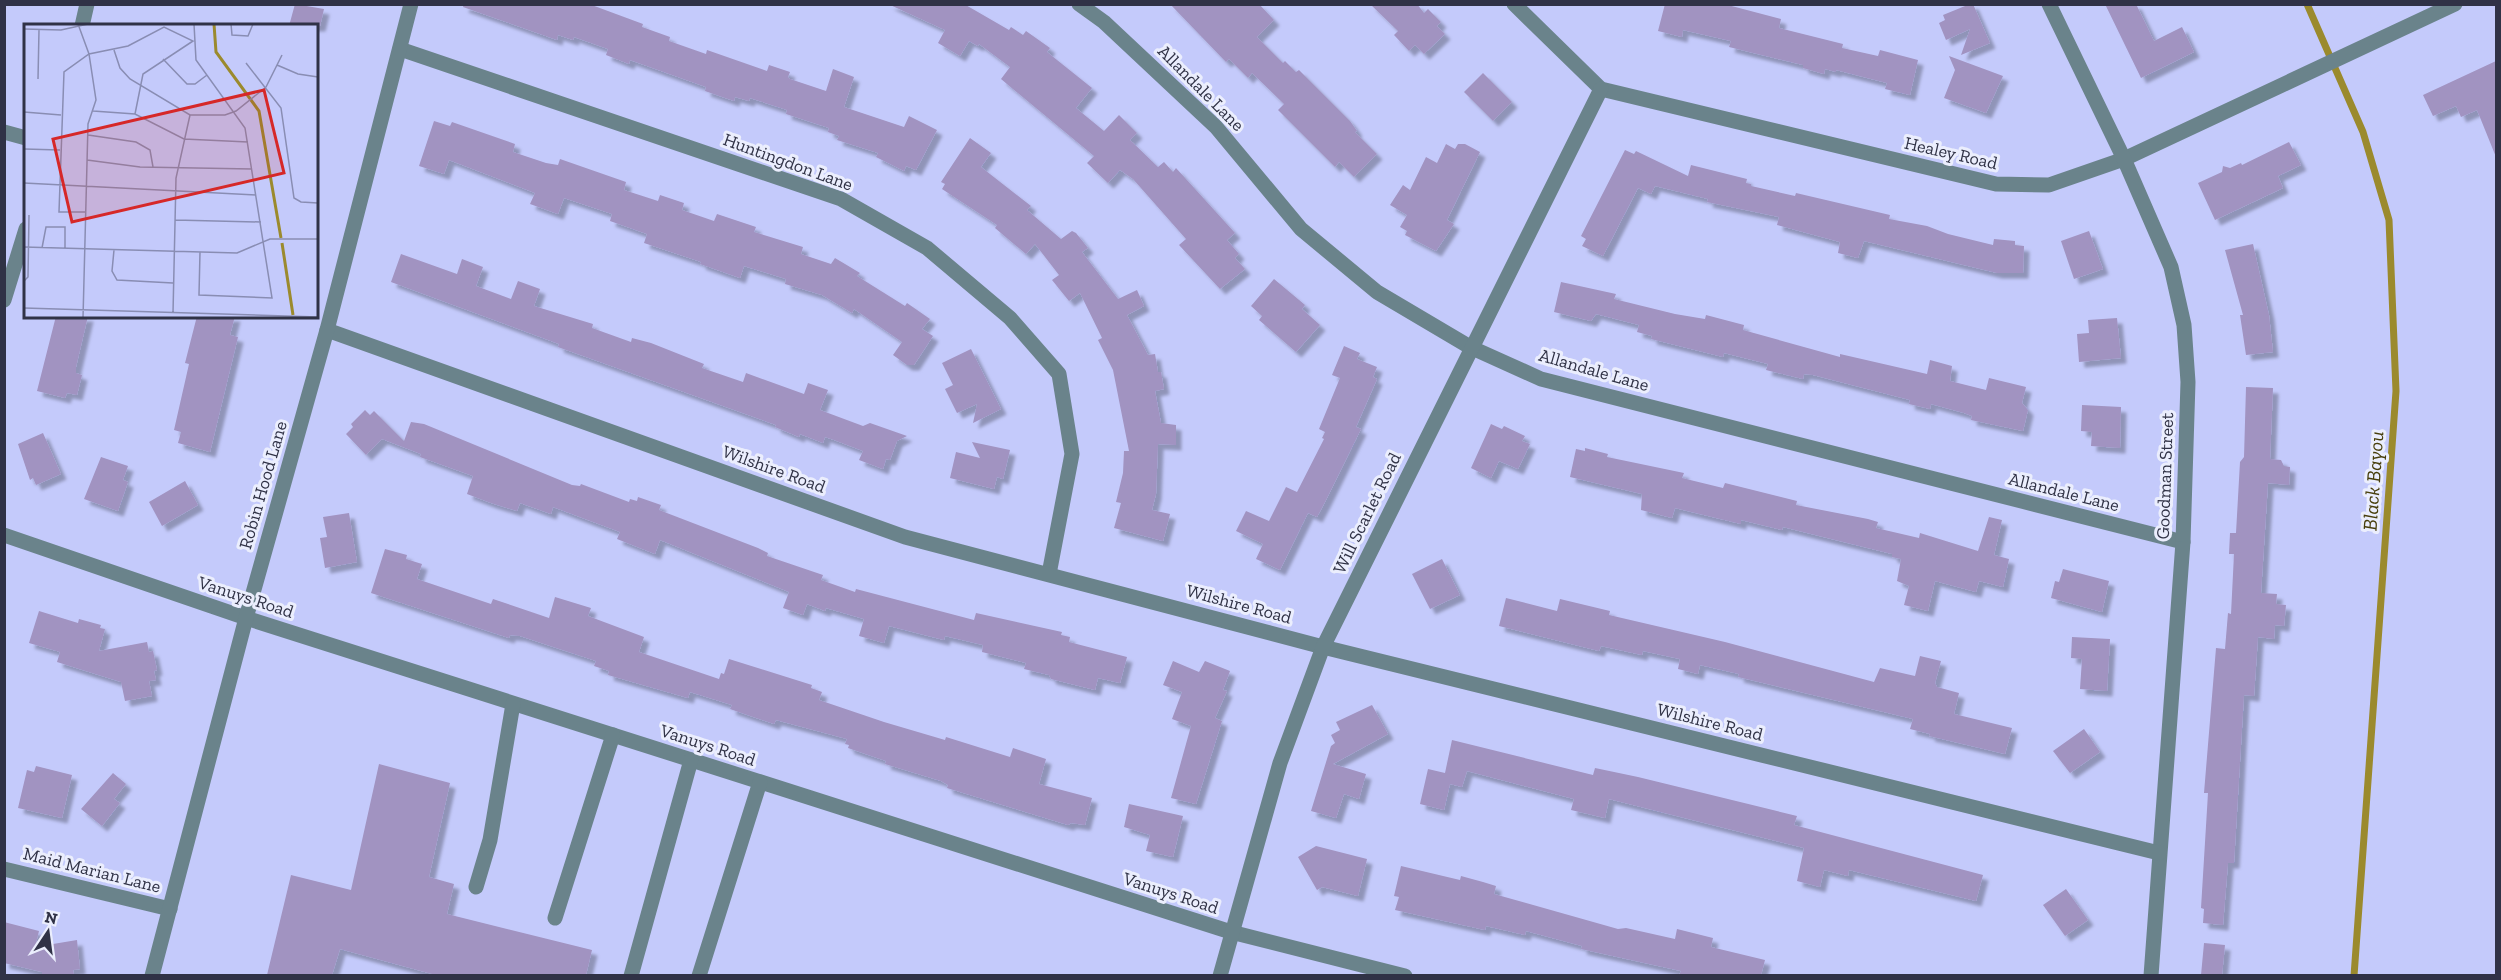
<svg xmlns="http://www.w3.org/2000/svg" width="2501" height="980" font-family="'Zilla Slab',serif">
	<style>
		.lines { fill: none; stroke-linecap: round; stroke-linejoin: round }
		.stream { stroke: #9b8a2d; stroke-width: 7 }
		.building { fill: #a193c1; filter: url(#shadow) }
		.minor { stroke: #6a838b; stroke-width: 15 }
		.labels { text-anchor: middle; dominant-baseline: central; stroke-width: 6; stroke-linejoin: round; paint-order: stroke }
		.street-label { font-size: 18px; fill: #303246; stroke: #ebeefd }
		.water-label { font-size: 20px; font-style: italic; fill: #473e0b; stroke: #ebeefd }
		.inset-river { fill: none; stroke: #9b8a2d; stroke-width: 3 }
		.inset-road { fill: none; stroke: #898db3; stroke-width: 1.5 }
		.view { fill: #d62828; fill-opacity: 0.15; stroke: #d62828; stroke-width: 3 }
		.inset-edge { fill: none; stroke: #303246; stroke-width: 3 }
	</style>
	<defs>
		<filter id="shadow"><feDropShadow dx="5.5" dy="5.5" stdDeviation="1.5" flood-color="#0004"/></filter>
	</defs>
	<rect width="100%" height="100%" fill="#c4cafb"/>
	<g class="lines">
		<!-- stream -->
		<polyline class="stream" points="2307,4 2363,132 2389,220 2396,391 2354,976"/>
	</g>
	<!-- building -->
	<g class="building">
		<polygon points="295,4 324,9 320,26 289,26"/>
		<polygon points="464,4 589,4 643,24 642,27 670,37 669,41 706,54 707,50 767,71 769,65 790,72 788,77 790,79 826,91 833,69 854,77 844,107 904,127 909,116 937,130 916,170 906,166 904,171 876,157 878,153 837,140 839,136 828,132 829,128 786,114 787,110 750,98 749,101 735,97 734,101 705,91 706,87 630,60 629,64 606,55 608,49 574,37 573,40 558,35 557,40 463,7"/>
		<polygon points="888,4 964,4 1009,30 1011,27 1023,35 1026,31 1050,48 1047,52 1092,88 1076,108 1104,131 1119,115 1137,133 1130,140 1158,167 1164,162 1173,172 1176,168 1235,233 1227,240 1239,254 1235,258 1245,269 1220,289 1179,245 1186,239 1133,179 1120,170 1108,183 1087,163 1094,156 1001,79 1010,67 979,44 978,46 969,41 960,56 938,43 945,30"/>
		<polygon points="1170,4 1259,4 1274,20 1257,37 1283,63 1285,61 1296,72 1299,70 1350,121 1357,131 1355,132 1377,154 1354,177 1339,162 1335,167 1278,110 1284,104 1252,73 1248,78 1229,59 1226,62"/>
		<polygon points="1370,4 1417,4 1424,13 1428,9 1441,22 1437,26 1445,34 1424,54 1415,45 1409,51 1394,35 1398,31"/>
		<polygon points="1665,4 1724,4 1781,19 1779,28 1843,44 1842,48 1878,56 1880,50 1918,60 1910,95 1885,89 1887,83 1836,70 1836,72 1825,69 1824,74 1803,68 1803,65 1729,47 1731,41 1683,30 1682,37 1658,31"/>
		<polygon points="1970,4 1973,4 1990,43 1961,55 1970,29 1946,40 1939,23 1945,20 1943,15"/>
		<polygon points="2105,4 2136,4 2154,41 2182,27 2194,52 2141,78"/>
		<polygon points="1949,56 2003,76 1986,113 1944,98 1955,70"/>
		<polygon points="2496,61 2496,157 2477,110 2461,117 2456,106 2433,116 2423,95"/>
		<polygon points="1483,73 1512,102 1493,121 1464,92"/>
		<polygon points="434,121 450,126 452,122 515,144 513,152 546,163 558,165 560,159 626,182 624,190 658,201 660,195 684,203 682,210 714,221 717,214 756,227 754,232 803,247 801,254 831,264 835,258 860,273 857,276 905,306 907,303 930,319 922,329 933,336 914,365 907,365 893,355 902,342 854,309 852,313 822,295 785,284 786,279 744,266 740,278 700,264 701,262 644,243 647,234 610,221 612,214 564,198 558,214 530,204 535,193 449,160 444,174 419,166"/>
		<polygon points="970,138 991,153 981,167 1031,206 1027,210 1061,239 1072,231 1076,233 1088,248 1082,252 1118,299 1137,290 1144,306 1127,315 1148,355 1155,354 1158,372 1161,372 1164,389 1155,391 1161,423 1176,425 1176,445 1158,444 1156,494 1152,510 1170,514 1163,541 1114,528 1121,503 1116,502 1123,473 1124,451 1129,451 1113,370 1098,340 1102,338 1080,293 1069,301 1052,280 1059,275 1035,244 1026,254 995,228 997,225 942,189 945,184 941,182"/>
		<polygon points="2289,142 2301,165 2278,176 2283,188 2215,220 2198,183 2222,172 2223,166 2230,168 2241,163 2242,165"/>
		<polygon points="1446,144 1455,149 1458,144 1465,144 1480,152 1447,220 1454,224 1436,251 1405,235 1407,231 1400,227 1407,215 1390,205 1403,185 1410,190 1426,157 1437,163"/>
		<polygon points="1625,150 1634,154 1636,151 1688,176 1691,165 1747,179 1746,183 1751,184 1751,186 1795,196 1796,193 1890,215 1889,219 1927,226 1948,234 1993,245 1994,239 2015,241 2015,245 2024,246 2023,273 1997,273 1864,241 1858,258 1838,253 1840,242 1777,225 1779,217 1707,202 1708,199 1655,186 1651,194 1638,188 1603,256 1582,246 1586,239 1581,236"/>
		<polygon points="2089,231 2103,269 2074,279 2061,241"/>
		<polygon points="2253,244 2269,315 2273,352 2246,355 2240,315 2243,315 2225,250"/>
		<polygon points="401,254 457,274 462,259 483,267 476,286 511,299 518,281 540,289 534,306 593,324 592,328 631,342 632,338 651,343 704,364 702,368 743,382 746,373 804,394 808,383 828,390 820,410 863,426 870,423 907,436 897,441 890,460 886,459 883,469 859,460 863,451 834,440 825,437 823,443 800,434 799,437 775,427 776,425 558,347 559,344 391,282"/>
		<polygon points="1274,279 1305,305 1302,309 1320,325 1296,352 1259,320 1262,316 1251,306"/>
		<polygon points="1561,282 1616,294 1614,299 1675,314 1705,319 1706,315 1744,325 1743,330 1840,357 1840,354 1927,374 1930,360 1952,366 1950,381 1986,390 1989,378 2026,387 2022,403 2028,410 2023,431 1971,420 1972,416 1964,413 1931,404 1930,409 1909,404 1910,400 1813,375 1804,374 1803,379 1766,370 1768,364 1724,353 1723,357 1651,339 1652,336 1637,332 1639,325 1596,314 1591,321 1554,312"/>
		<polygon points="56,316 88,316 76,367 76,373 82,375 77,395 67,393 65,398 37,391"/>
		<polygon points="197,316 235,316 230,335 238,337 210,452 178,443 181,432 174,430 189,364 185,363"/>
		<polygon points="2117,318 2121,358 2079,362 2077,334 2089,333 2088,320"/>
		<polygon points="1344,346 1360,353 1357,359 1377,367 1373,377 1377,379 1356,427 1361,429 1325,502 1317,517 1308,513 1280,570 1256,559 1263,544 1236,531 1246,511 1269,521 1286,487 1297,492 1324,439 1322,438 1325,432 1319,429 1340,378 1332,375"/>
		<polygon points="971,349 1001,409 973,423 977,404 957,413 945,389 953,385 942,363"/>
		<polygon points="2246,387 2273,388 2270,459 2281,460 2284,466 2290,467 2289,485 2268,483 2261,593 2277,594 2276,604 2286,605 2284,626 2275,625 2274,639 2258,637 2254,696 2244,695 2234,863 2228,863 2223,925 2203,923 2204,909 2201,908 2208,793 2204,793 2216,648 2225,649 2228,613 2231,614 2234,554 2229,554 2230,533 2236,533 2240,462 2244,457"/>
		<polygon points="2082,405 2121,407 2120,448 2091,446 2092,432 2081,431"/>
		<polygon points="365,410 370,415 374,411 404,441 411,422 424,424 572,485 580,486 581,484 629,502 630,499 637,501 638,497 661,505 659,510 758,548 768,553 767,556 823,575 821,580 855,592 856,589 974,620 976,613 1062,632 1061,635 1070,637 1069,642 1127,657 1120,683 1098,678 1095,690 1051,679 1049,675 1024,669 1026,663 982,652 983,645 945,636 944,640 889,626 884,643 859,636 864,619 826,608 825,611 807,604 803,615 783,608 789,592 660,540 655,554 617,539 620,532 553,507 551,514 520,503 517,511 491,503 467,494 473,476 420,457 421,454 382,439 366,455 346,434 353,427 351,424"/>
		<polygon points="1491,424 1502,429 1504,426 1525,436 1522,441 1530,444 1518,469 1499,461 1491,478 1471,468"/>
		<polygon points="43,433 61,474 36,485 33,478 30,480 18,444"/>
		<polygon points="972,442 1010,450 1003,479 997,477 994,489 950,478 956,452 980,458"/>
		<polygon points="1585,448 1608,454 1607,457 1684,473 1682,478 1723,488 1725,483 1797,501 1796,505 1868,519 1878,522 1876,528 1919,538 1920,533 1978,551 1989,517 2002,520 1994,555 2009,559 2003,587 1979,581 1976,592 1935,581 1928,611 1904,605 1909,586 1897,581 1901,559 1892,557 1892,554 1783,527 1782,530 1741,520 1741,524 1675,508 1672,518 1641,510 1642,494 1570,477 1576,449 1585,451"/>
		<polygon points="101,457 128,466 123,480 128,482 118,511 84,499"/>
		<polygon points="185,481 198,505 162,526 149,502"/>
		<polygon points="349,513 357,562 325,568 320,538 327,537 323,517"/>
		<polygon points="385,549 407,555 406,559 422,564 417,579 491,604 493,599 549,618 555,597 591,608 588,616 644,637 639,652 719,679 721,673 724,674 729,659 812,685 811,688 822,692 819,700 884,722 945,740 946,737 1010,757 1013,748 1046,759 1039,784 1092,798 1085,825 1071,823 1068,825 947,788 948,785 941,781 885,764 886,761 848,748 849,745 845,744 847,739 776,720 774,724 730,709 732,705 690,692 688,698 608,675 609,671 594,666 596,661 520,636 510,635 509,638 371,593"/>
		<polygon points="1442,559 1460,595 1430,609 1412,574"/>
		<polygon points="2063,569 2109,581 2102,612 2051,598 2055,581 2059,582"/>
		<polygon points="1506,598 1557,611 1560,599 1610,611 1609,615 1725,642 1874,682 1880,668 1915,676 1920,656 1941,661 1935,683 1937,687 1959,693 1954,714 2012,728 2005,754 1929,736 1930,734 1910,729 1913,719 1738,677 1739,674 1700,665 1698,674 1678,669 1680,659 1643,651 1642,655 1601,646 1599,651 1499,626"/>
		<polygon points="39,611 78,623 79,619 101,625 100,628 105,629 99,651 147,642 149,652 153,651 157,670 154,671 156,680 149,681 152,696 125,701 121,682 57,662 60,652 29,643"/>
		<polygon points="2072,637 2110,639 2107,691 2080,689 2082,659 2071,658"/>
		<polygon points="1173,661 1199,672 1205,661 1230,671 1223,690 1227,691 1215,718 1222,721 1196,804 1171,798 1191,726 1172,719 1182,692 1163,685"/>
		<polygon points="1372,705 1388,734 1333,764 1366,774 1359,799 1344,794 1336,818 1311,811 1331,746 1335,743 1331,735 1340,730 1336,722"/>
		<polygon points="2084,729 2100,752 2070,773 2053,751"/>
		<polygon points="1452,740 1593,775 1595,768 1638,777 1797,816 1794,825 1983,875 1976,901 1849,870 1848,876 1824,870 1820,887 1797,881 1804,848 1609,799 1605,818 1571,810 1574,799 1467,771 1462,787 1450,784 1444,810 1420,804 1428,769 1445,773"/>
		<polygon points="379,764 450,783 429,877 454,884 447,914 592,950 586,975 436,975 340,949 332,975 267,975 291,875 351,890"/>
		<polygon points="36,766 72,775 62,818 18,808 27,770 34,772"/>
		<polygon points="113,773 126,784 114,799 120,803 102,826 81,809"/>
		<polygon points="1129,804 1183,816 1173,857 1146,851 1150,835 1124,827"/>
		<polygon points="1316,846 1367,859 1358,896 1322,887 1317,890 1298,857"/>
		<polygon points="1401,866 1460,880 1461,876 1483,882 1496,886 1494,894 1618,929 1626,928 1675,939 1677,929 1713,938 1711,947 1765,960 1761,975 1679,975 1681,971 1581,949 1582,946 1526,931 1525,935 1486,926 1485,930 1395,910 1399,897 1394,896"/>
		<polygon points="2066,889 2088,920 2065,936 2043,905"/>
		<polygon points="4,922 39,931 35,947 77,940 80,969 73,970 74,975 42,975 42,972 4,963"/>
		<polygon points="2204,943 2225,945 2222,975 2201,975"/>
	</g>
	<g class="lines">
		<!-- minor -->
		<g class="minor">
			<polyline points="1079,4 1104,22 1216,127 1301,229 1377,292 1470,347 1541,379 2183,542"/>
			<polyline points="1514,4 1601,89 1996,184 2049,185 2124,159 2455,4"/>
			<polyline points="2049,4 2124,159 2171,267 2184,325 2188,382 2183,542 2151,976"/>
			<polyline points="82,26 87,4"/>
			<polyline points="400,49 841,199 927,248 1010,318 1059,374 1072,454 1049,574"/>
			<polyline points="4,132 26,138"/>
			<polyline points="4,300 26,229"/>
			<polyline points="327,330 905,537 1323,647 2159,853"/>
			<polyline points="4,535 246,618 1231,932 1405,976"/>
			<polyline points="4,869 170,909"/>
			<polyline points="476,887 490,840 513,704"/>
			<polyline points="555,918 613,735"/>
			<polyline points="152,976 246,618 327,330 411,4"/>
			<polyline points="631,976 691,760"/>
			<polyline points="699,976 760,782"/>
			<polyline points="1220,976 1280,763 1323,647 1601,89"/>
		</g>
	</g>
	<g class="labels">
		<!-- street labels -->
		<g class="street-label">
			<text transform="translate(1201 88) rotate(45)">Allandale Lane</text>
			<text transform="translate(1951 153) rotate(13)">Healey Road</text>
			<text transform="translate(788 162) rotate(20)">Huntingdon Lane</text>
			<text transform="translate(1594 370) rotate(16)">Allandale Lane</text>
			<text transform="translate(774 469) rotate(20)">Wilshire Road</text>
			<text transform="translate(2165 476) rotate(-88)">Goodman Street</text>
			<text transform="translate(263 485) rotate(-74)">Robin Hood Lane</text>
			<text transform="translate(2064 492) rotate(14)">Allandale Lane</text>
			<text transform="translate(1367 513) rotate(-64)">Will Scarlet Road</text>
			<text transform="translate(246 597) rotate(18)">Vanuys Road</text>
			<text transform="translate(1239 604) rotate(15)">Wilshire Road</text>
			<text transform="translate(1710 722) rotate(14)">Wilshire Road</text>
			<text transform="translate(708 745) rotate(18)">Vanuys Road</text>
			<text transform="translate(92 870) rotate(14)">Maid Marian Lane</text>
			<text transform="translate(1171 893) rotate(18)">Vanuys Road</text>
		</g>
		<!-- water labels -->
		<g class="water-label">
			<text transform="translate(2373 481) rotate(-86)">Black Bayou</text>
		</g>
	</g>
	<!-- overview -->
	<g transform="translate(24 24)">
		<rect width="294" height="294" fill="#c4cafb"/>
		<path class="inset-river" d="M 190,0 L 192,28 L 235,87 L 257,214M 258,219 L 269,291"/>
		<path class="inset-road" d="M 54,0 L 65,30 L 72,76 L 64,100 L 59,294M 170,0 L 172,36 L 221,104 L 248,274 L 175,271 L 176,228M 207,0 L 208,11 L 224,12 L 229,0M 0,5 L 37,6 L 64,0M 90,26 L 96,44 L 106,55 L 166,91 L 201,91 L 212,87 L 242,63 L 258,31M 139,35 L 163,60 L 171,60 L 183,51M 222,39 L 257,84 L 270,174 L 277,178 L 294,179M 253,41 L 274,50 L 294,53M 14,55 L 15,6M 69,87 L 111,90 L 160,115 L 224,118M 0,88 L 37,91M 64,111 L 112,118 L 126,126 L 129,143M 0,125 L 36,126M 63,136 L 116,143 L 228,145M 0,159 L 232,171M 61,188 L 35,188 L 40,48 L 65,30 L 104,22 L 140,3 L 169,17 L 119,50 L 111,90M 151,196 L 237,198M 0,223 L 213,229 L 246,215 L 294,215M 18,224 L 22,203 L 41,203 L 41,224M 90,226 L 88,247 L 93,256 L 149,259M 0,257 L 4,253 L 5,191M 0,284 L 294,293M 149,289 L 152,154 L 166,91"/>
		<path class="view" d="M 240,66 L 260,149 L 48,198 L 29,115 Z"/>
		<rect width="294" height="294" class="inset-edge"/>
	</g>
	<!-- border -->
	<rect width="2501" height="980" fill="none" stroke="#303246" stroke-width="12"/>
	<!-- north arrow -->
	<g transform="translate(48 932) rotate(13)" stroke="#ebeefd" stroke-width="4.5" paint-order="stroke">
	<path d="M0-4.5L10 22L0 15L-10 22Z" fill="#303246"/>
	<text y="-9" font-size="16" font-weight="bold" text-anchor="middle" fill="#303246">N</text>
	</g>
</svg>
